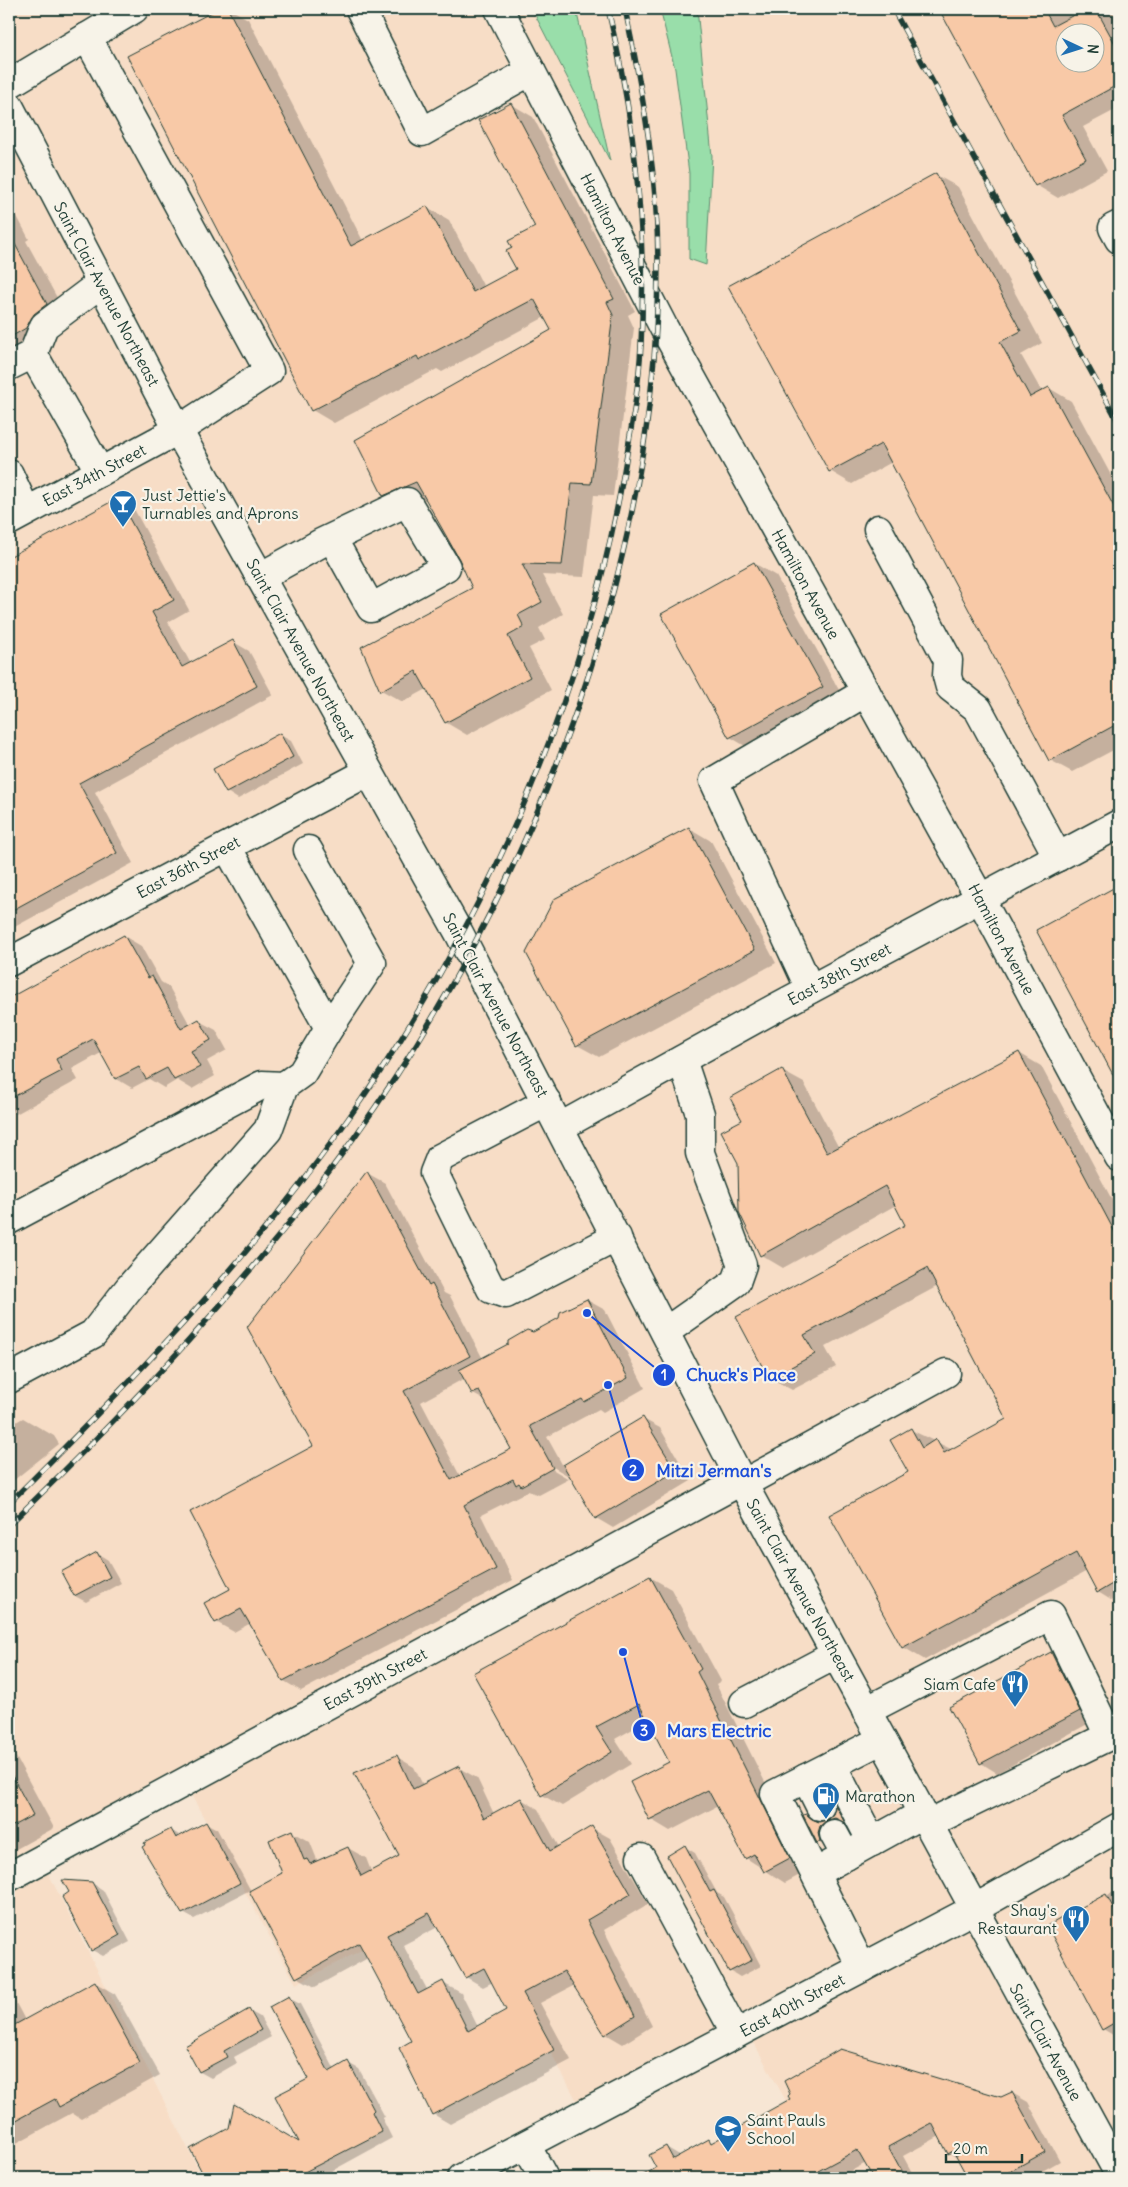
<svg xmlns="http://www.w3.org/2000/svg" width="1128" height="2187" font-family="Delius,sans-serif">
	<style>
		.built { fill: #f7ddc6; fill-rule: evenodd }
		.green { fill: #99deaa; stroke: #5c8e6f }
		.shadow { fill: #0003; fill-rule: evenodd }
		.building { fill: #f8c9a7; stroke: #1f3d34; fill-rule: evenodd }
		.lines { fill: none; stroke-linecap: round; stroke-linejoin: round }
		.minor-casing { stroke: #1f3d34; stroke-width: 31 }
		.major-casing { stroke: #1f3d34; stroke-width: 31 }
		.minor { stroke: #f7f3e8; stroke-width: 28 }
		.major { stroke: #f7f3e8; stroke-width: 28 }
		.rail-casing { stroke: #1f3d34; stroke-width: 5.5 }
		.rail { stroke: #f7f3e8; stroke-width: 4; stroke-dasharray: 11; stroke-linecap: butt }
		.labels { text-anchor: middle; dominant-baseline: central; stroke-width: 4.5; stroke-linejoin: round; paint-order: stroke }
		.street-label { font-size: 16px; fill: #1f3d34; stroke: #f7f3e8 }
		.poi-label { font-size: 16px; fill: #1f3d34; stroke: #f7f3e8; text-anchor: start }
		.leader { fill: none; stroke: #1d4ed8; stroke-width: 2 }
		.callout-dot { fill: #1d4ed8; stroke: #f7f3e8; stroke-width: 2 }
		.mark-label { font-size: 15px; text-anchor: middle; font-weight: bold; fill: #fff }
		.callout-label { font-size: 18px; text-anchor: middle; font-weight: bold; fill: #1d4ed8; stroke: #f7f3e8; stroke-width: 4.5; stroke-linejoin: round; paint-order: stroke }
	</style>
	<rect width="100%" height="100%" fill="#f7e6d4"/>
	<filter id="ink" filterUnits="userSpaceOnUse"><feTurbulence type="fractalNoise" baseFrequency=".02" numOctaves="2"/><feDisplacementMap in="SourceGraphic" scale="10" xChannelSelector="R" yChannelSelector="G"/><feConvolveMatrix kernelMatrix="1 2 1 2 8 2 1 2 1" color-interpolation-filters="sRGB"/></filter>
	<g filter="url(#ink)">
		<!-- built -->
		<path class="built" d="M 9,9 L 1119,9 L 1119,2178 L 829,2178 L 746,2029 L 584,2114 L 466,1896 L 296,1984 L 184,1782 L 41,1859 L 203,2178 L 9,2178 ZM 1066,32 L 1096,32 L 1096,62 L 1066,62 Z"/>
		<!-- green -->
		<g class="green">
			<polygon points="532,9 576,9 610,161"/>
			<polygon points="660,9 697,9 712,156 706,265 689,259 689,173 675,69"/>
		</g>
		<!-- shadow -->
		<g class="shadow">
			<polygon points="221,9 230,9 248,19 363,241 427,207 449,220 484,287 517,270 536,228 511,104 533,117 635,311 628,315 634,328 613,496 594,495 584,577 542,575 563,614 539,628 545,640 529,648 551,690 467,735 445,722 427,689 403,702 381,690 474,588 461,558 427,499 406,508 384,495 553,330 545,317 442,372 437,369 334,423 312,410 129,57"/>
			<path d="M 940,9 L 1111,9 L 1119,24 L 1119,108 L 1083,127 L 1107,171 L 1058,198 L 1036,185 ZM 1066,32 L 1096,32 L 1096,62 L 1066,62 Z"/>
			<polygon points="936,175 958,187 1042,343 1021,355 1042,392 1049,388 1071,401 1119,490 1119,747 1072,772 1050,760 892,462 852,484 830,471"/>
			<polygon points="9,201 29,239 26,241 67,316 9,360"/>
			<polygon points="118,499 134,509 189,610 168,622 191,664 232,641 249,651 273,695 95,792 133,863 9,930 9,558"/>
			<polygon points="754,563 776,576 844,699 752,750 730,737 663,614"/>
			<polygon points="280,735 291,741 303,764 238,799 227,792"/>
			<polygon points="689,828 711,841 776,963 599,1057 577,1045"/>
			<polygon points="1119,886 1119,1081 1038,930"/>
			<polygon points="124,936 141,946 161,982 169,987 190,1025 199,1021 216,1030 227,1050 207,1061 215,1076 192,1089 177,1080 164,1088 149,1079 132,1088 115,1078 101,1053 72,1069 78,1080 16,1114 9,1109 9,999"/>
			<polygon points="1019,1053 1041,1066 1119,1213 1119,1605 1098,1592 1087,1571 925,1660 903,1647 831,1516 910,1473 911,1430 953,1450 1008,1420 938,1286 825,1347 836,1367 792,1390 770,1378 737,1317 907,1226 896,1205 783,1268 761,1255 744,1121 782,1071 804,1083 839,1148"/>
			<path d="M 367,1173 L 385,1183 L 444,1293 L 450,1296 L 483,1359 L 560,1318 L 587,1300 L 605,1310 L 645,1388 L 603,1412 L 599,1409 L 547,1437 L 563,1466 L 643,1419 L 660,1428 L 691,1481 L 613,1528 L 596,1518 L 572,1478 L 548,1464 L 547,1466 L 569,1479 L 539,1495 L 528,1491 L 481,1515 L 513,1580 L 301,1691 L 284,1681 L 251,1623 L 234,1632 L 216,1622 L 314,1447 ZM 465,1378 L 473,1394 L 486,1401 L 513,1450 L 460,1476 L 421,1402 Z"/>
			<polygon points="23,1418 54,1436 59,1444 9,1484 9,1426"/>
			<polygon points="97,1553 108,1560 121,1583 86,1602 75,1596 63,1573"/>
			<polygon points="650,1577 671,1589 721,1681 716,1684 809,1870 785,1883 746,1858 718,1806 670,1831 650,1819 671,1763 649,1720 615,1739 631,1764 562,1806 542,1795"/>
			<polygon points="1051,1654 1067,1663 1095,1720 997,1773 981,1763"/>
			<polygon points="9,1744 54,1828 9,1853"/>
			<path d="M 397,1757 L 414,1767 L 423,1785 L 459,1768 L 477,1778 L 494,1814 L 521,1799 L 538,1809 L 559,1847 L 592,1828 L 610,1838 L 648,1904 L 604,1930 L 652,2026 L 623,2044 L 606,2034 L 575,1985 L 540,2003 L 571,2060 L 450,2124 L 433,2114 L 413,2042 L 368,1958 L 315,1987 L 297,1977 L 250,1890 L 194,1919 L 183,1913 L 171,1830 L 182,1837 L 206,1823 L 217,1829 L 251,1891 L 283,1873 L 292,1832 L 310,1842 L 318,1862 L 348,1848 L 366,1858 L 371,1871 L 401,1856 ZM 438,1927 L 466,1977 L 483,1987 L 493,1982 L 507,2011 L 478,2027 L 461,1993 L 443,1983 L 428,1991 L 403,1945 Z"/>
			<polygon points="836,1807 840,1810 848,1824 841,1821 831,1823 823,1845 818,1842 806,1815 818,1823 827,1821 834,1815"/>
			<polygon points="685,1847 695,1853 717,1893 724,1897 761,1966 740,1977 730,1971"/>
			<polygon points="92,1883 103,1890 130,1942 103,1956 92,1950 70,1892"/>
			<polygon points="1119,1889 1119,2037 1118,2038 1103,2029 1049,1927"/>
			<polygon points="94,1982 115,1994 160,2075 81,2119 72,2113 9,2147 9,1990 25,2020"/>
			<polygon points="289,1998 300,2004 335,2070 348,2063 359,2069 385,2117 382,2118 392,2138 319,2178 206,2178 193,2153 302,2146 309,2080"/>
			<polygon points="249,2011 260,2017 271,2037 234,2057 237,2063 211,2078 200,2072 187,2046"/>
			<polygon points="1012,2093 1028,2102 1060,2161 1030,2178 970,2178 959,2159 949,2153 940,2136 903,2156 915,2178 874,2178 866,2163 838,2178 638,2178 658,2168 666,2147 681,2156 709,2141 713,2143 1001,2099"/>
		</g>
		<!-- building -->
		<g class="building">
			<polygon points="218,9 228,9 351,246 427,206 473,292 516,269 506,251 512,248 508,241 535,227 478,120 511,103 614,299 607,302 613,315 591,484 572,483 562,565 522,564 542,602 518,615 524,627 508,636 530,677 445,723 416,671 380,691 361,647 472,588 459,559 416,482 383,496 355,440 551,330 534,299 419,360 417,356 311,411 127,56"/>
			<path d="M 939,9 L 1044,9 L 1053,26 L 1085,9 L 1096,9 L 1119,51 L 1119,84 L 1062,115 L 1086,159 L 1035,186 ZM 1066,32 L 1096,32 L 1096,62 L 1066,62 Z"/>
			<polygon points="936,173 1021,331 1000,342 1030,397 1049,387 1119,516 1119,723 1049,761 881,444 829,472 728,286"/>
			<polygon points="9,233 47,304 34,314 26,328 9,338"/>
			<polygon points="118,498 174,600 152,612 182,667 233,640 257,686 79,783 117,853 9,912 9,557"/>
			<polygon points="754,562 823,687 729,738 661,614"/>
			<polygon points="280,733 293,757 226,793 213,769"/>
			<polygon points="689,827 755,950 576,1046 526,953 554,899"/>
			<polygon points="1119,885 1119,1086 1036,930"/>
			<polygon points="124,935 148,978 152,976 181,1029 199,1019 211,1040 191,1051 200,1067 174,1080 167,1068 146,1079 139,1067 115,1079 93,1039 56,1059 62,1071 9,1099 9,998"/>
			<polygon points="1019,1052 1119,1240 1119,1580 1097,1593 1076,1553 902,1648 829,1515 908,1472 890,1440 911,1428 922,1448 936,1439 944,1453 1006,1419 927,1268 804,1335 815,1354 769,1379 736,1317 905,1225 885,1186 760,1256 739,1212 738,1163 721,1131 742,1120 730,1098 782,1069 827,1153"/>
			<polygon points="367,1171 429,1286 432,1284 470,1356 404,1391 451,1480 511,1449 479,1391 472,1394 459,1370 508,1344 508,1341 527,1330 533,1332 559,1318 560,1312 587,1299 628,1378 584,1402 582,1399 530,1426 553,1468 521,1486 519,1483 516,1485 513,1479 464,1505 496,1569 283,1681 241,1609 215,1623 204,1603 230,1589 190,1512 313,1446 247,1327"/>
			<polygon points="643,1417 676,1471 595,1519 563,1465"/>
			<polygon points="97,1552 110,1577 74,1596 61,1572"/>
			<polygon points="650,1576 701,1669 697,1672 790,1858 764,1872 754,1854 745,1859 708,1790 649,1820 630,1782 669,1762 639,1704 596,1727 612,1752 541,1796 473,1673"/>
			<polygon points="1051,1652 1080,1711 980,1764 949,1707"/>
			<path d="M 397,1755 L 413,1789 L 459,1766 L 484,1818 L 521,1798 L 550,1851 L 592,1826 L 631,1894 L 587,1920 L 635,2016 L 605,2035 L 564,1971 L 523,1993 L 554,2050 L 432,2115 L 399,2048 L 411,2041 L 359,1943 L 296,1978 L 249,1891 L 282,1873 L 269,1840 L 292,1830 L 304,1860 L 307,1859 L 310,1864 L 348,1847 L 361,1876 L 399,1856 L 354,1773 ZM 429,1913 L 465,1978 L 484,1968 L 506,2010 L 468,2031 L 443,1981 L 418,1994 L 387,1935 Z"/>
			<polygon points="9,1770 33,1815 9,1828"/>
			<polygon points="835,1805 845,1823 835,1818 826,1821 820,1826 818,1833 820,1841 817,1843 803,1815 806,1814 812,1819 819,1822 827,1820 833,1814"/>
			<polygon points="206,1822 240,1883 182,1914 142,1847 145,1845 144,1843 171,1829 176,1838"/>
			<polygon points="685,1845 710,1892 714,1890 752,1960 729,1972 667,1856"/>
			<polygon points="62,1880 92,1882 120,1935 91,1951 62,1897 69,1892"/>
			<polygon points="1106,1894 1119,1919 1119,2020 1102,2030 1047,1926"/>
			<polygon points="95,1981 140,2063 59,2107 55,2099 9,2124 9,2028"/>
			<polygon points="289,1996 329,2072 348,2061 374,2110 372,2112 382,2132 293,2178 205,2178 190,2149 229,2128 234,2104 299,2142 275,2096 308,2079 269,2007"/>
			<polygon points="249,2009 261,2030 224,2051 227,2057 199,2072 185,2046"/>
			<polygon points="840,2049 1001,2097 1012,2092 1045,2152 998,2178 968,2178 953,2151 948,2154 932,2123 888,2147 905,2178 873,2178 857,2150 818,2171 822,2178 638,2178 656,2168 649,2155 666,2146 673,2159 709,2139 711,2143 790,2099 788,2096 790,2094 784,2081"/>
		</g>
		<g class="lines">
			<defs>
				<g id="minor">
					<polyline points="360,9 422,132 531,71"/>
					<polyline points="499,9 664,328 980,898 1119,1157"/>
					<polyline points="9,84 134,9"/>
					<polyline points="1119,225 1113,228 1119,239"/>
					<polyline points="33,354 44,326 101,283"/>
					<polyline points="9,366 33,354 100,472"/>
					<polyline points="9,474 26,511"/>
					<polyline points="9,521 178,430 269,371 87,37"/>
					<polyline points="878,529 948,660 947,676 950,687 978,709 1058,857"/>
					<polyline points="260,577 321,543 407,502 446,567 371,608 332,538"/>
					<polyline points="308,850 372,963 329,1028"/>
					<polyline points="9,962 368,772"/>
					<polyline points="810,989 714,781 866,692"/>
					<polyline points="547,1102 440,1158 434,1173 491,1289 506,1294 617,1237"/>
					<polyline points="560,1127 777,1007 1119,824"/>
					<polyline points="9,1220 262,1085 284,1086 302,1073 329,1028 227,847"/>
					<polyline points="665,1332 736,1282 742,1265 700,1153 700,1114 682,1060"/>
					<polyline points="9,1379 93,1334 129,1288 268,1130 284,1086"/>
					<polyline points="743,1484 946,1373"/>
					<polyline points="744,1703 835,1655"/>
					<polyline points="866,1711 1051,1615 1109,1736 928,1824"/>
					<polyline points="832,1765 872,1842"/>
					<polyline points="806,1778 820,1806"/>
					<polyline points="834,1834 846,1856"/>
					<polyline points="641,1858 736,2034"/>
					<polyline points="815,1873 922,1814"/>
					<polyline points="9,1877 741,1481"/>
					<polyline points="862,1968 775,1794 881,1740"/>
					<polyline points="526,2145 544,2178"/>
					<polyline points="462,2178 974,1909 1119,1827"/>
				</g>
				<polyline id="major" points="9,106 178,430 459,933 743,1484 1119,2174"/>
			</defs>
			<!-- minor casing -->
			<use href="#minor" class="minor-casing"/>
			<!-- major casing -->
			<use href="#major" class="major-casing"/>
			<!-- minor -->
			<use href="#minor" class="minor"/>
			<!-- major -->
			<use href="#major" class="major"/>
			<defs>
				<g id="rail">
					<polyline points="893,9 1119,423"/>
					<path d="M 9,1503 C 127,1386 245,1265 341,1129 C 479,935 583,707 624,471 C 631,430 639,387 641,345 C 647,231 635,120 608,9"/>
					<path d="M 9,1525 C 132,1406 252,1279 353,1139 C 530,893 657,571 658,265 C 658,179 643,93 625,9"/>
				</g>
			</defs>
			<!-- rail casing -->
			<use href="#rail" class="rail-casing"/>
			<!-- rail -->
			<use href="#rail" class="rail"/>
		</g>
	</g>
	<!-- icons -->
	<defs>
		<symbol id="bar-pin" viewBox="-11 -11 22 30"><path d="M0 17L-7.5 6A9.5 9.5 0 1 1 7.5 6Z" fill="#1f6fb2" stroke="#f7f3e8"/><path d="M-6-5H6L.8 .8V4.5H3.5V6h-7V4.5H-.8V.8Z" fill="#fff"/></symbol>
		<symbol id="restaurant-pin" viewBox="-11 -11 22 30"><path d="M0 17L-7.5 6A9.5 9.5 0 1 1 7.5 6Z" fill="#1f6fb2" stroke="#f7f3e8"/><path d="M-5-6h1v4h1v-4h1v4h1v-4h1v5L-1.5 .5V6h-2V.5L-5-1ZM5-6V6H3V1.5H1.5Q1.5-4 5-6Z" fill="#fff"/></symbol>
		<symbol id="fuel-pin" viewBox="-11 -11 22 30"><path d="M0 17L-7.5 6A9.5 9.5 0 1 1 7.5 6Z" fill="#1f6fb2" stroke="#f7f3e8"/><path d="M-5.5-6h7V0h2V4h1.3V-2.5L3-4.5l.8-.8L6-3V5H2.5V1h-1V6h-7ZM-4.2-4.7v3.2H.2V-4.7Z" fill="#fff"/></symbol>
		<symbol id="school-pin" viewBox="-11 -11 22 30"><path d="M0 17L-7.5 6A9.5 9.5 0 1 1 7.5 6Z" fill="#1f6fb2" stroke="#f7f3e8"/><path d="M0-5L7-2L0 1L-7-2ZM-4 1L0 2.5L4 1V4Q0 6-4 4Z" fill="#fff"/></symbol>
	</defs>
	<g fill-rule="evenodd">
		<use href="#bar-pin" x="107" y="488" width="32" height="43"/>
		<use href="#restaurant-pin" x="999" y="1668" width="32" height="43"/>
		<use href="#fuel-pin" x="810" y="1780" width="32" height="43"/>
		<use href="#restaurant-pin" x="1060" y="1903" width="32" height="43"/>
		<use href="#school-pin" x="712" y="2113" width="32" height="43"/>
	</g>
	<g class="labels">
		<!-- street labels -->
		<g class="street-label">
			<text transform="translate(613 229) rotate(63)">Hamilton Avenue</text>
			<text transform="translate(107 294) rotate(62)">Saint Clair Avenue Northeast</text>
			<text transform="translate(94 475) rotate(-28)">East 34th Street</text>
			<text transform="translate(806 584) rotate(61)">Hamilton Avenue</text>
			<text transform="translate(301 650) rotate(61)">Saint Clair Avenue Northeast</text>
			<text transform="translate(188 867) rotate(-28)">East 36th Street</text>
			<text transform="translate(1002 939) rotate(62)">Hamilton Avenue</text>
			<text transform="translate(839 974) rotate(-28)">East 38th Street</text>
			<text transform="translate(496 1005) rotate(62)">Saint Clair Avenue Northeast</text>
			<text transform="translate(801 1590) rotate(61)">Saint Clair Avenue Northeast</text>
			<text transform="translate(375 1679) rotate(-28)">East 39th Street</text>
			<text transform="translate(792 2005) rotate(-28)">East 40th Street</text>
			<text transform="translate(1046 2042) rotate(61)">Saint Clair Avenue</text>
		</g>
		<!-- poi labels -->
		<g class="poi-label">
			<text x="142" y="495">Just Jettie's<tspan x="142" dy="18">Turnables and Aprons</tspan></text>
			<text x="996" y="1684" text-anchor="end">Siam Cafe</text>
			<text x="845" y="1796">Marathon</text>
			<text x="1057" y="1910" text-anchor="end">Shay's<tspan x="1057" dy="18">Restaurant</tspan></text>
			<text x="747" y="2120">Saint Pauls<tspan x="747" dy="18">School</tspan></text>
		</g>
	</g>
	<!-- callouts -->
	<path class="leader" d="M587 1313L664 1375M608 1385L633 1470M623 1652L644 1730"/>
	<g class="callout-dot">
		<circle cx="587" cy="1313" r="5"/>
		<circle cx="608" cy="1385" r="5"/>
		<circle cx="623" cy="1652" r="5"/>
		<circle cx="664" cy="1375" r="12"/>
		<circle cx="633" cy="1470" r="12"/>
		<circle cx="644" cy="1730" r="12"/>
	</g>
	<g class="mark-label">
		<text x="664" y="1380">1</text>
		<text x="633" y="1476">2</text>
		<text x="644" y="1736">3</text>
	</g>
	<g class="callout-label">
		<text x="741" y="1381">Chuck's Place</text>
		<text x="714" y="1477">Mitzi Jerman's</text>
		<text x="719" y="1737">Mars Electric</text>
	</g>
	<!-- margin -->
	<rect width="1128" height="2187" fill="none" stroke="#f7f3e8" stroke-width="30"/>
	<rect x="15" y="15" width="1098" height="2157" fill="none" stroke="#1f3d34" stroke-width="2" filter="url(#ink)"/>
	<!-- north arrow -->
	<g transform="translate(1080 48) rotate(94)"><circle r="24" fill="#f7f3e8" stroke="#a1aaa0"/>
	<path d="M0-4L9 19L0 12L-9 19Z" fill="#1f6fb2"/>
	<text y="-8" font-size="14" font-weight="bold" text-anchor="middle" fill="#1f3d34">N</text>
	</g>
	<!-- scale -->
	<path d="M946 2154v8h76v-8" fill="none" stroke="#1f3d34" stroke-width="2.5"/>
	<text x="953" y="2154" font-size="15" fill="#1f3d34" stroke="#f7f3e8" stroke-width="4" paint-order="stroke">20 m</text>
</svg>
